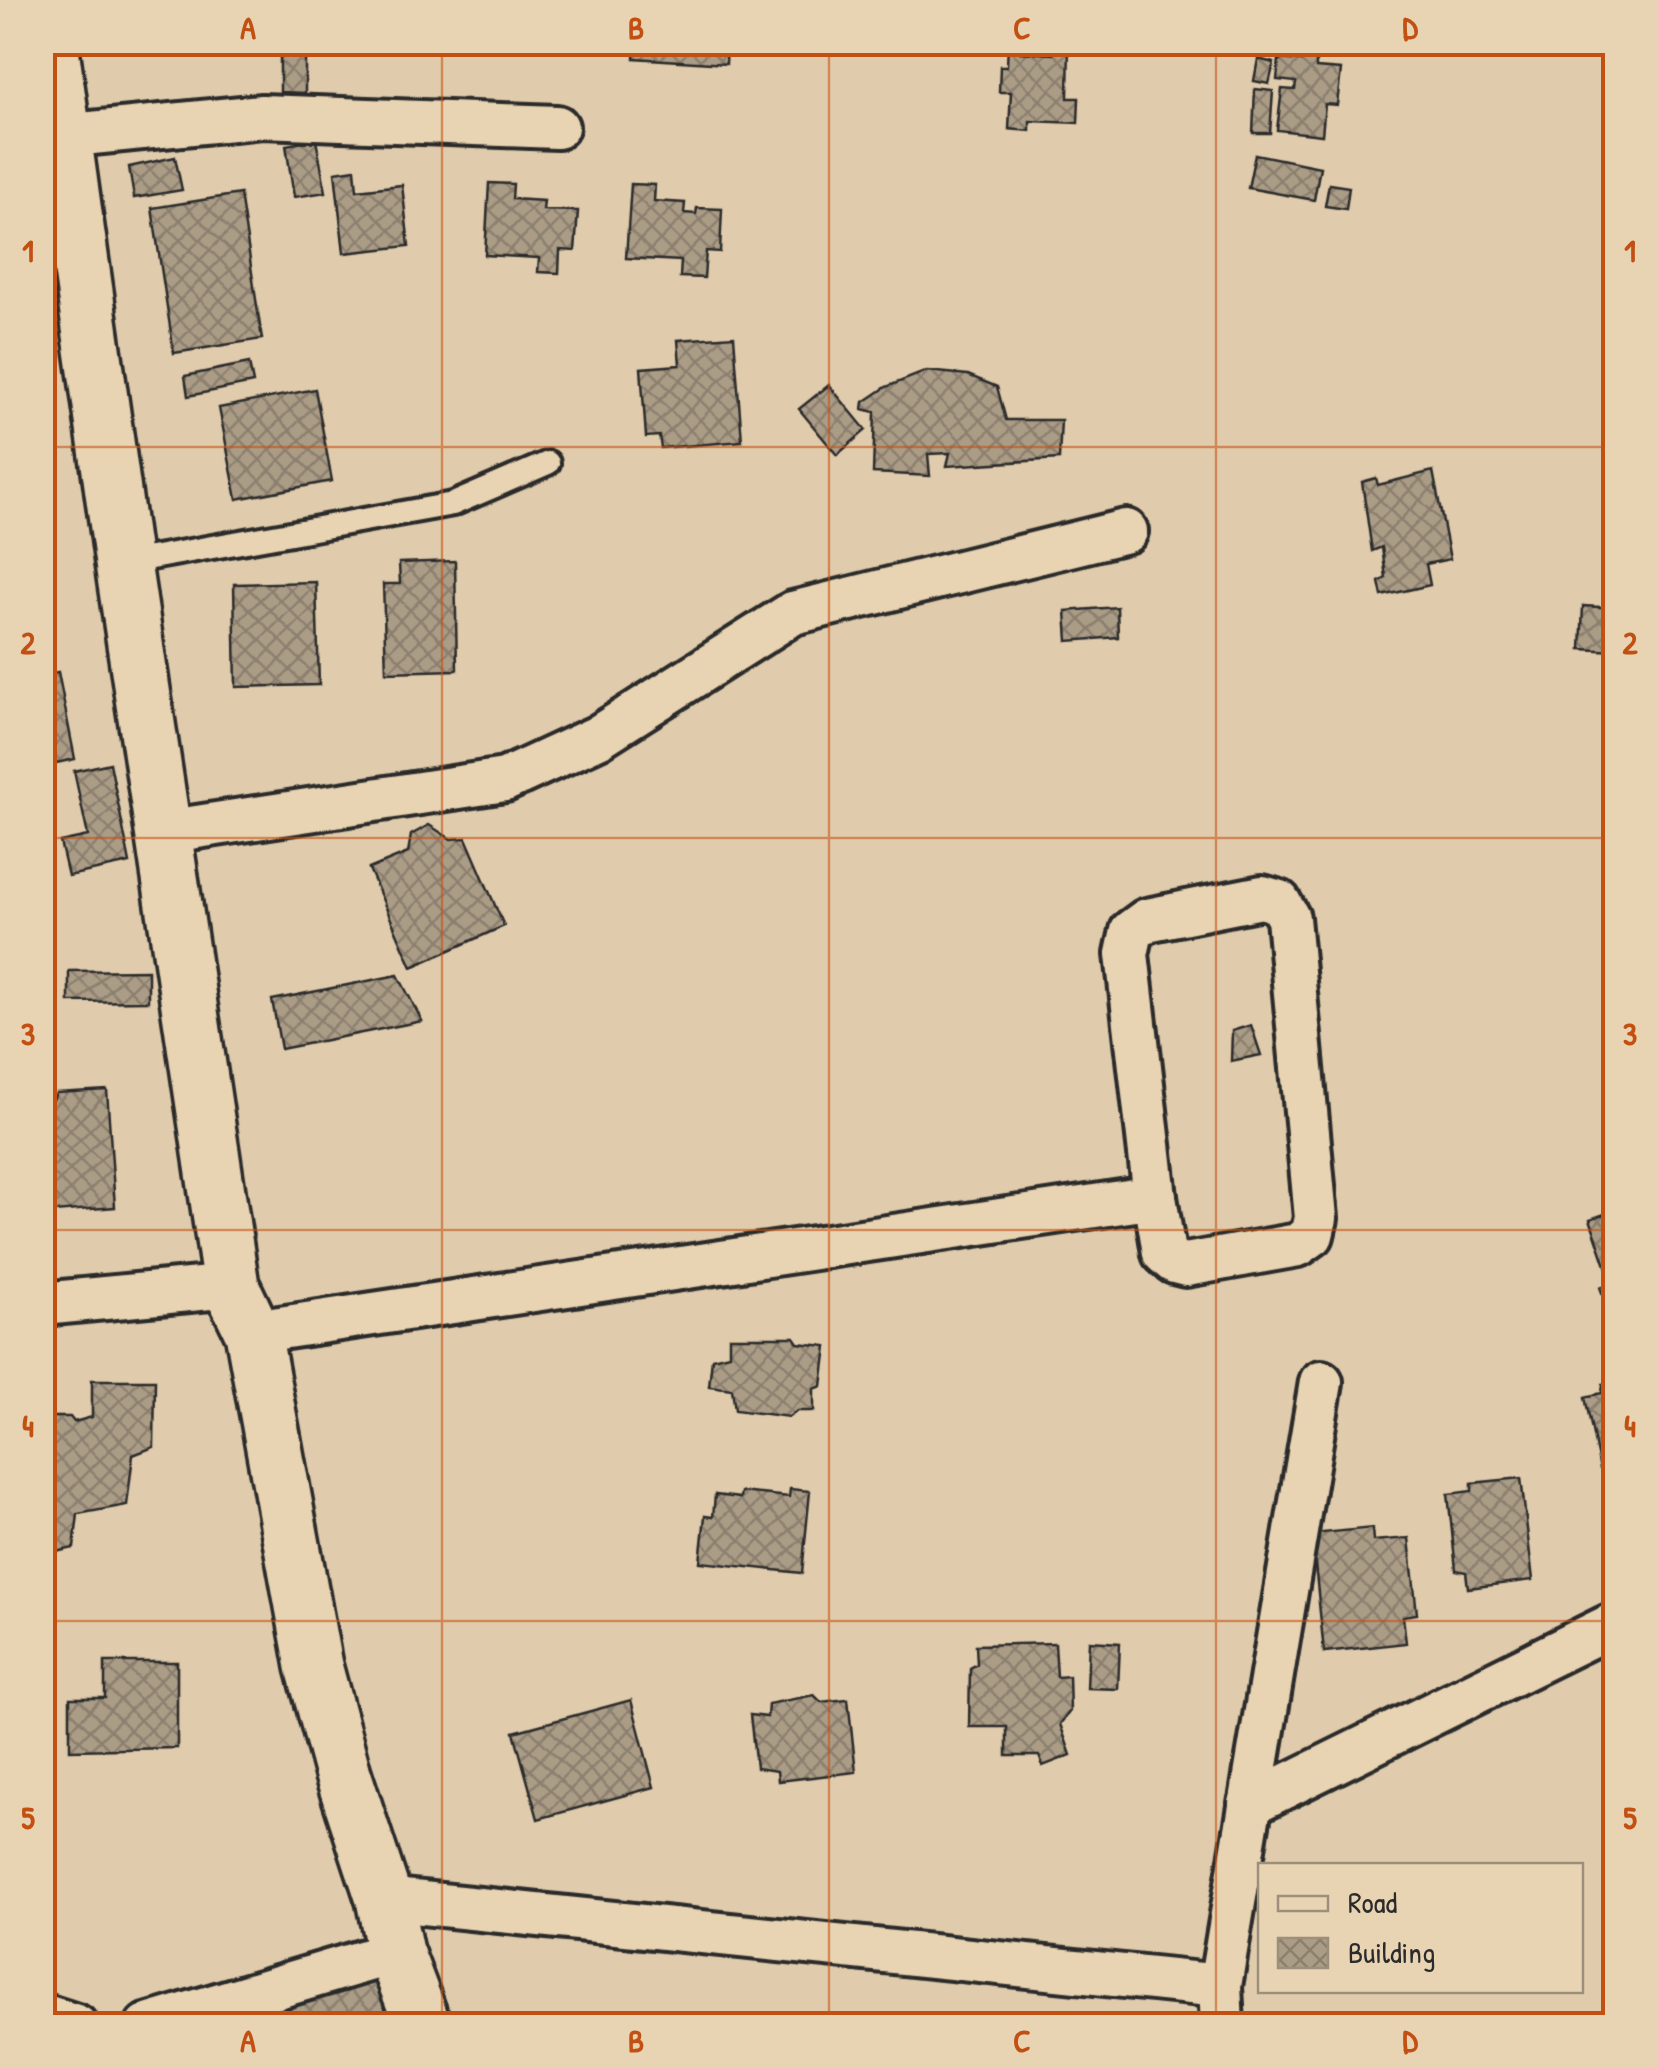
<svg xmlns="http://www.w3.org/2000/svg" width="1658" height="2068" font-family="'Patrick Hand',sans-serif">
	<style>
		.building { fill: url(#building-cross-hatch); stroke: #2b2b2b; stroke-width: 2.5 }
		.lines { fill: none; stroke-linecap: round; stroke-linejoin: round }
		.service-casing { stroke: #2b2b2b; stroke-width: 30 }
		.minor-casing { stroke: #2b2b2b; stroke-width: 50 }
		.tertiary-casing { stroke: #2b2b2b; stroke-width: 62 }
		.service { stroke: #e8d3b2; stroke-width: 22 }
		.minor { stroke: #e8d3b2; stroke-width: 42 }
		.tertiary { stroke: #e8d3b2; stroke-width: 55 }
		.grid { fill: none; stroke: #c25012; stroke-width: 2.5; stroke-opacity: 0.55 }
		.neatline { fill: none; stroke: #c25012; stroke-width: 4 }
		.grid-label { font-size: 32px; text-anchor: middle; font-weight: bold; fill: #c25012 }
	</style>
	<defs>
		<pattern id="building-cross-hatch" width="8" height="8" patternUnits="userSpaceOnUse" patternTransform="scale(2.5)"><rect width="8" height="8" fill="#ab9c86"/><path d="M0 0l8 8M0 8l8-8" fill="none" stroke="#8b7f6e"/></pattern>
	</defs>
	<rect width="100%" height="100%" fill="#e0ccad"/>
	<filter id="ink" filterUnits="userSpaceOnUse"><feTurbulence type="fractalNoise" baseFrequency=".01" numOctaves="2"/><feDisplacementMap in="SourceGraphic" scale="20" xChannelSelector="R" yChannelSelector="G"/><feConvolveMatrix kernelMatrix="1 2 1 2 8 2 1 2 1" color-interpolation-filters="sRGB"/></filter>
	<g filter="url(#ink)">
		<!-- building -->
		<g class="building">
			<polygon points="635,42 727,42 726,64 634,58"/>
			<polygon points="1008,42 1021,42 1020,52 1053,54 1053,42 1069,42 1068,98 1079,98 1078,123 1030,121 1030,131 1009,129 1011,92 999,92 1000,66 1007,66"/>
			<polygon points="280,54 305,54 305,93 280,92"/>
			<polygon points="1301,56 1316,58 1316,68 1341,70 1337,105 1325,104 1322,135 1277,130 1282,89 1295,90 1296,82 1277,80 1279,59 1301,61"/>
			<polygon points="1258,59 1274,63 1269,84 1254,81"/>
			<polygon points="1255,89 1273,91 1270,133 1253,133"/>
			<polygon points="316,140 326,192 294,197 286,145"/>
			<polygon points="1255,154 1320,167 1314,200 1248,188"/>
			<polygon points="175,157 182,190 134,198 129,167"/>
			<polygon points="355,169 357,190 402,185 409,246 344,253 335,172"/>
			<polygon points="489,183 513,184 512,199 544,201 543,210 578,211 575,251 560,250 559,273 538,272 539,258 485,255"/>
			<polygon points="631,184 655,185 654,201 685,203 684,213 696,214 697,208 722,209 720,252 706,251 704,278 680,277 681,261 626,258"/>
			<polygon points="1329,184 1349,187 1346,209 1325,206"/>
			<polygon points="240,194 262,339 174,353 152,208"/>
			<polygon points="734,336 742,441 661,448 659,436 646,437 641,368 680,365 678,340"/>
			<polygon points="249,363 253,383 188,396 185,376"/>
			<polygon points="927,371 968,375 997,387 1006,420 1061,420 1059,459 947,466 950,453 928,454 930,476 873,473 875,412 863,409 864,402 886,387"/>
			<polygon points="829,385 866,430 837,455 799,409"/>
			<polygon points="315,389 332,481 237,499 219,408"/>
			<polygon points="1433,471 1450,559 1426,564 1430,585 1382,596 1379,582 1386,578 1382,547 1372,551 1362,482 1376,478 1378,485"/>
			<polygon points="455,561 457,670 386,672 383,584 400,584 399,563"/>
			<polygon points="316,582 319,685 236,687 234,584"/>
			<polygon points="1583,606 1616,608 1616,651 1581,649"/>
			<polygon points="1117,607 1118,637 1068,641 1066,611"/>
			<polygon points="58,672 75,759 42,766 42,675"/>
			<polygon points="110,763 130,863 68,876 60,842 88,836 74,771"/>
			<polygon points="429,825 451,839 466,838 504,926 412,967 369,869 408,853 411,835"/>
			<polygon points="148,970 148,1001 69,1002 69,971"/>
			<polygon points="398,975 422,1021 281,1049 272,1000"/>
			<polygon points="1251,1025 1261,1055 1231,1061 1232,1031"/>
			<polygon points="107,1090 115,1207 42,1213 42,1105 51,1104 56,1093"/>
			<polygon points="1616,1210 1616,1307 1608,1309 1600,1287 1612,1283 1590,1219"/>
			<polygon points="729,1337 794,1337 798,1343 827,1346 822,1386 814,1389 814,1411 797,1411 789,1417 735,1410 732,1389 709,1386 712,1358 729,1354"/>
			<polygon points="1616,1379 1616,1470 1600,1469 1585,1397 1602,1393 1603,1384"/>
			<polygon points="92,1380 155,1380 154,1447 133,1455 127,1505 78,1514 74,1548 42,1555 42,1411 46,1411 47,1417 70,1417 74,1422 92,1417"/>
			<polygon points="1521,1478 1533,1580 1468,1588 1466,1572 1456,1570 1448,1494 1472,1491 1472,1483"/>
			<polygon points="790,1489 810,1491 802,1573 700,1562 705,1516 713,1517 715,1495 740,1498 741,1492 789,1497"/>
			<polygon points="1372,1528 1373,1541 1409,1538 1417,1614 1403,1616 1406,1643 1324,1652 1312,1534"/>
			<polygon points="1089,1641 1120,1643 1118,1689 1087,1688"/>
			<polygon points="1055,1643 1057,1677 1069,1676 1070,1711 1060,1724 1071,1755 1043,1766 1039,1756 1007,1756 1007,1727 969,1727 970,1668 977,1664 976,1645"/>
			<polygon points="105,1662 177,1662 177,1748 70,1750 70,1698 105,1698"/>
			<polygon points="814,1695 821,1702 848,1699 856,1772 778,1781 777,1771 756,1768 750,1715 767,1717 768,1704"/>
			<polygon points="631,1700 654,1787 538,1819 514,1732"/>
			<polygon points="395,1966 414,2026 252,2026 249,2015"/>
		</g>
		<g class="lines">
			<defs>
				<polyline id="service" points="123,563 453,504 548,463"/>
				<g id="minor">
					<polyline points="62,136 262,116 557,127"/>
					<polyline points="164,832 505,780 598,737 793,613 1126,531"/>
					<polygon points="1262,897 1279,902 1288,918 1316,1218 1312,1235 1298,1245 1186,1265 1174,1262 1164,1253 1155,1197 1127,954 1132,931 1147,920"/>
					<polyline points="42,1304 231,1286"/>
					<polyline points="253,1332 1155,1197"/>
					<polyline points="1250,1804 1616,1623"/>
					<polyline points="384,1899 1220,1986"/>
					<polyline points="42,2015 76,2026"/>
					<polyline points="147,2026 395,1952"/>
					<polyline points="1222,2026 1220,1986 1321,1382"/>
				</g>
				<polyline id="tertiary" points="50,42 123,563 231,1286 253,1332 314,1666 343,1774 384,1899 395,1952 423,2026"/>
			</defs>
			<!-- service casing -->
			<use href="#service" class="service-casing"/>
			<!-- minor casing -->
			<use href="#minor" class="minor-casing"/>
			<!-- tertiary casing -->
			<use href="#tertiary" class="tertiary-casing"/>
			<!-- service -->
			<use href="#service" class="service"/>
			<!-- minor -->
			<use href="#minor" class="minor"/>
			<!-- tertiary -->
			<use href="#tertiary" class="tertiary"/>
		</g>
	</g>
	<!-- grid -->
	<path class="grid" d="M 442,42 L 442,2026M 829,42 L 829,2026M 1216,42 L 1216,2026M 42,447 L 1616,447M 42,838 L 1616,838M 42,1230 L 1616,1230M 42,1621 L 1616,1621"/>
	<!-- margin -->
	<rect width="1658" height="2068" fill="none" stroke="#e8d3b2" stroke-width="110"/>
	<!-- legend -->
	<rect x="1258" y="1863" width="325" height="130" fill="#e8d3b2" stroke="#9c907c" stroke-width="2.5"/>
	<rect x="1278" y="1896" width="50" height="15" fill="#e8d3b2" stroke="#9c907c" stroke-width="2.5"/>
	<text x="1348" y="1913" font-size="30" fill="#2b2b2b">Road</text>
	<rect x="1278" y="1938" width="50" height="30" fill="url(#building-cross-hatch)" stroke="#9c907c" stroke-width="2.5"/>
	<text x="1348" y="1963" font-size="30" fill="#2b2b2b">Building</text>
	<rect x="55" y="55" width="1548" height="1958" class="neatline"/>
	<g class="grid-label">
		<text x="248" y="39">A</text>
		<text x="636" y="39">B</text>
		<text x="1022" y="39">C</text>
		<text x="1410" y="39">D</text>
		<text x="28" y="262">1</text>
		<text x="1630" y="262">1</text>
		<text x="28" y="654">2</text>
		<text x="1630" y="654">2</text>
		<text x="28" y="1045">3</text>
		<text x="1630" y="1045">3</text>
		<text x="28" y="1437">4</text>
		<text x="1630" y="1437">4</text>
		<text x="28" y="1829">5</text>
		<text x="1630" y="1829">5</text>
		<text x="248" y="2052">A</text>
		<text x="636" y="2052">B</text>
		<text x="1022" y="2052">C</text>
		<text x="1410" y="2052">D</text>
	</g>
</svg>
